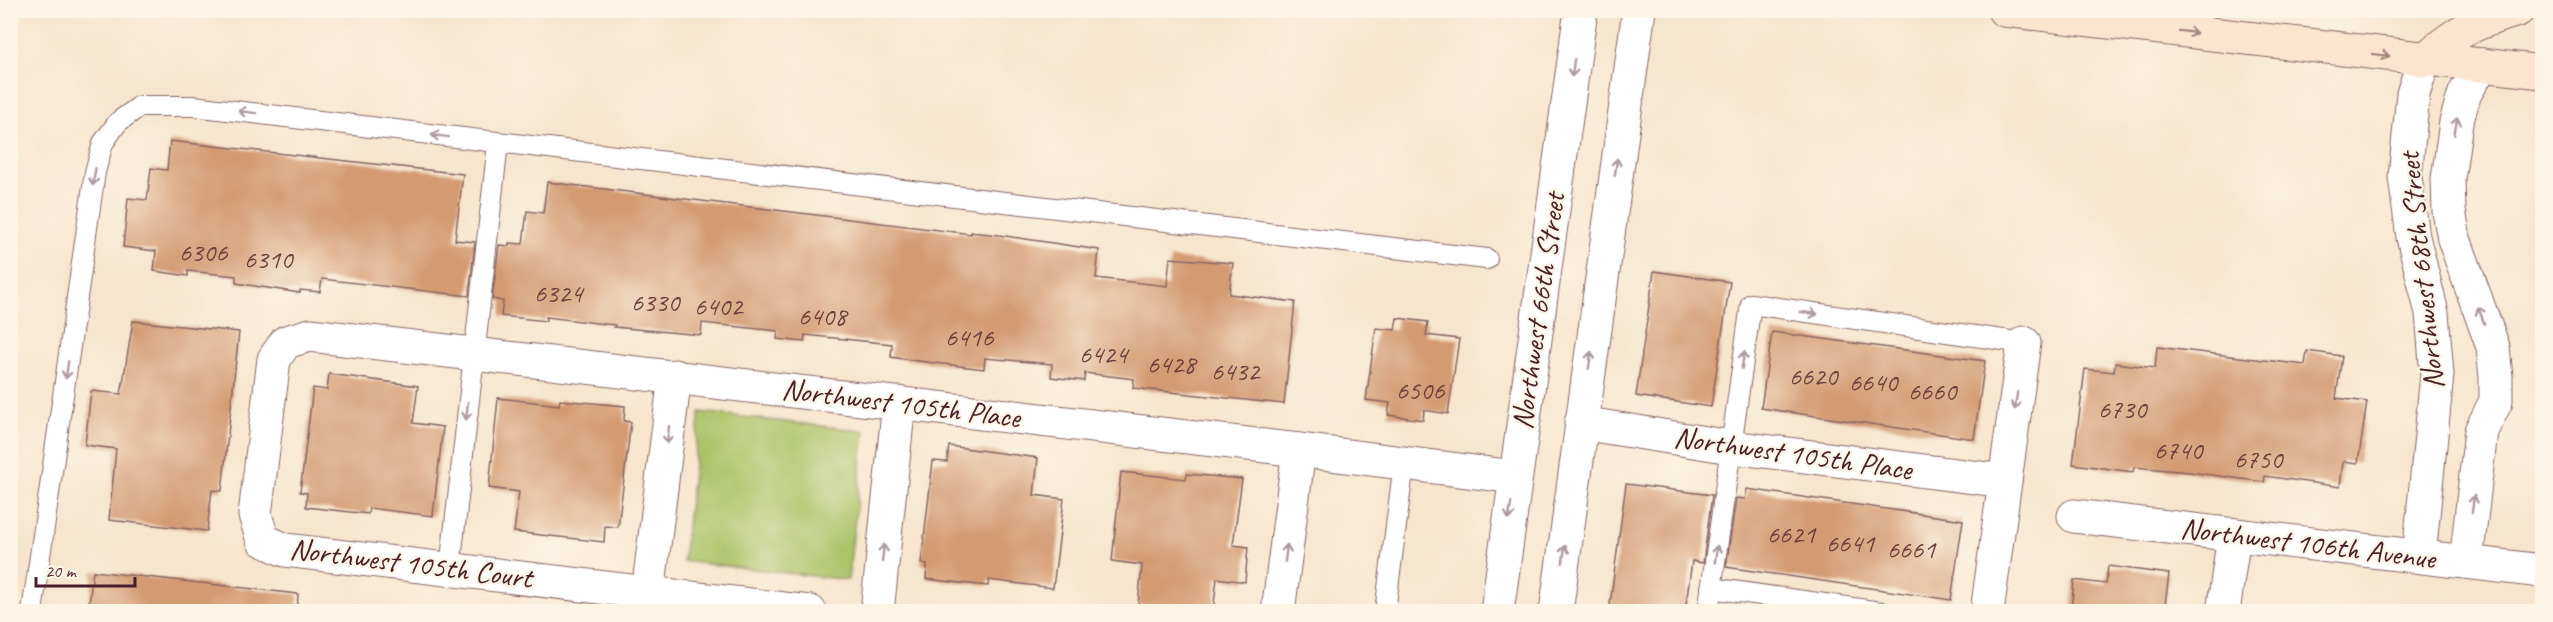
<svg xmlns="http://www.w3.org/2000/svg" width="2553" height="622" font-family="Caveat,sans-serif">
	<style>
		.green { fill: #acc368; stroke: #7b714a; stroke-width: 1.5 }
		.building { fill: #d49b73 }
		.lines { fill: none; stroke-linecap: round; stroke-linejoin: round }
		.lane-casing { stroke: #876464; stroke-width: 22 }
		.street-casing { stroke: #876464; stroke-width: 35 }
		.secondary-casing { stroke: #876464; stroke-width: 35 }
		.lane { stroke: #fff; stroke-width: 20 }
		.street { stroke: #fff; stroke-width: 33 }
		.secondary { stroke: #fce5cf; stroke-width: 33 }
		.oneway { stroke: #a3827d }
		.oneway2 { stroke: #ae9aa0 }
		.labels { text-anchor: middle; dominant-baseline: central; stroke-width: 4.5; stroke-linejoin: round; paint-order: stroke }
		.number-label { font-size: 27px; fill: #6c3e3d }
		.street-label { font-size: 30px; fill: #4a1f2b; stroke: #fcf5e5 }
	</style>
	<rect width="100%" height="100%" fill="#fcf5e5"/>
	<filter id="ink" filterUnits="userSpaceOnUse"><feTurbulence type="fractalNoise" baseFrequency=".0167" numOctaves="2"/><feDisplacementMap in="SourceGraphic" scale="12" xChannelSelector="R" yChannelSelector="G"/><feConvolveMatrix kernelMatrix="1 2 1 2 8 2 1 2 1" color-interpolation-filters="sRGB"/></filter>
	<filter id="wash" filterUnits="userSpaceOnUse"><feTurbulence type="fractalNoise" baseFrequency=".008" numOctaves="4" result="noise"/><feDisplacementMap in="SourceGraphic" scale="24" xChannelSelector="R" yChannelSelector="G"/><feGaussianBlur stdDeviation="1.35" result="paint"/><feColorMatrix in="noise" values="0 0 0 0 0 0 0 0 0 0 0 0 0 0 0 0 0 1.4 0 .05"/><feComposite in="paint" operator="in"/></filter>
	<g filter="url(#wash)">
		<rect width="100%" height="100%" fill="#f7e5cd"/>
		<!-- green -->
		<polygon class="green" points="700,412 865,431 848,580 683,561"/>
		<g id="blocks">
			<!-- building -->
			<g class="building">
				<polygon points="170,141 463,174 455,240 475,242 469,296 322,279 320,292 300,290 300,293 236,283 236,276 188,271 188,276 154,271 156,251 123,247 128,198 147,200 151,168 167,170"/>
				<polygon points="547,182 971,234 971,232 999,235 1099,250 1096,278 1167,286 1170,258 1233,263 1229,294 1295,302 1284,404 1133,388 1134,379 1085,373 1084,381 1051,377 1052,364 985,358 984,369 910,360 891,357 892,344 805,335 804,342 777,339 778,331 702,323 701,335 614,327 615,325 546,317 546,321 501,316 503,301 492,299 499,245 509,246 509,243 523,244 527,211 543,213"/>
				<polygon points="1654,271 1730,282 1711,407 1636,396"/>
				<polygon points="1397,318 1428,322 1426,335 1459,339 1448,414 1424,410 1423,420 1388,415 1390,403 1366,400 1376,328 1395,330"/>
				<polygon points="133,321 239,332 222,491 212,490 207,531 109,520 116,449 85,445 91,391 121,394"/>
				<polygon points="1772,332 1985,361 1974,439 1761,408"/>
				<polygon points="2157,347 2305,365 2307,351 2342,356 2336,398 2367,402 2358,463 2343,461 2340,487 2265,476 2264,482 2189,472 2134,467 2133,472 2073,464 2085,369 2114,372 2115,363 2155,368"/>
				<polygon points="329,374 418,386 413,423 443,427 433,516 369,508 368,514 306,507 307,493 300,492 313,388 327,390"/>
				<polygon points="498,398 559,405 560,400 625,406 624,421 631,422 618,527 605,526 604,542 514,532 519,492 489,488"/>
				<polygon points="949,446 1038,458 1034,495 1064,499 1053,588 989,580 988,586 926,579 927,565 921,564 933,461 947,462"/>
				<polygon points="1121,472 1186,479 1187,474 1242,479 1233,545 1248,547 1245,582 1217,578 1213,612 1192,612 1138,605 1142,565 1112,561"/>
				<polygon points="1626,484 1712,495 1703,563 1692,561 1685,612 1609,612"/>
				<polygon points="1747,489 1963,520 1951,600 1726,567 1736,498 1745,499"/>
				<polygon points="2108,566 2169,574 2164,612 2071,612 2074,580 2106,584"/>
				<polygon points="93,571 298,594 297,612 88,612"/>
			</g>
		</g>
	</g>
	<g filter="url(#ink)">
		<use href="#blocks" fill-opacity="0" stroke="#876464" stroke-width="1.5"/>
		<g class="lines">
			<defs>
				<g id="lane">
					<polyline points="450,569 498,143"/>
					<polyline points="1711,588 1881,612"/>
					<polyline points="32,612 95,172 103,143 118,122 140,106 193,106 1487,259"/>
					<polyline points="1385,612 1404,463"/>
					<polyline points="1708,612 1751,304 2024,343"/>
				</g>
				<g id="street">
					<polyline points="1581,423 1731,447 2005,481"/>
					<polyline points="2074,516 2542,571"/>
					<polyline points="2419,556 2437,375 2432,313 2413,237 2405,177 2413,94 2424,60"/>
					<polyline points="2466,562 2481,431 2496,401 2496,377 2493,347 2454,239 2449,211 2448,179 2456,122 2465,93 2482,65"/>
					<polyline points="648,593 675,376"/>
					<polyline points="810,612 285,550 263,540 255,515 274,359 286,342 310,335 1299,450 1515,477"/>
					<polyline points="877,612 899,403"/>
					<polyline points="1278,612 1299,450"/>
					<polyline points="1497,612 1581,10"/>
					<polyline points="1556,612 1639,10"/>
					<polyline points="1987,612 2024,343"/>
					<polyline points="2223,612 2234,535"/>
				</g>
				<g id="secondary">
					<polyline points="2004,10 2542,72"/>
					<path d="M 2424,60 C 2459,29 2474,23 2518,10"/>
				</g>
			</defs>
			<!-- lane casing -->
			<use href="#lane" class="lane-casing"/>
			<!-- street casing -->
			<use href="#street" class="street-casing"/>
			<!-- secondary casing -->
			<use href="#secondary" class="secondary-casing"/>
			<!-- lane -->
			<use href="#lane" class="lane"/>
			<!-- street -->
			<use href="#street" class="street"/>
			<!-- secondary -->
			<use href="#secondary" class="secondary"/>
		</g>
		<!-- one-way arrows -->
		<defs><path id="oneway-shaft" d="M-6 0H5M1.5-3L5.5 0L1.5 3" fill="none" stroke-width="1.6" stroke-linecap="round" stroke-linejoin="round" transform="scale(1.5)"/></defs>
		<g class="oneway">
			<use href="#oneway-shaft" transform="translate(2188 32) rotate(7)"/>
			<use href="#oneway-shaft" transform="translate(2381 55) rotate(7)"/>
		</g>
		<g class="oneway2">
			<use href="#oneway-shaft" transform="translate(1573 68) rotate(98)"/>
			<use href="#oneway-shaft" transform="translate(247 112) rotate(-173)"/>
			<use href="#oneway-shaft" transform="translate(2456 126) rotate(-79)"/>
			<use href="#oneway-shaft" transform="translate(440 136) rotate(-173)"/>
			<use href="#oneway-shaft" transform="translate(1616 167) rotate(-82)"/>
			<use href="#oneway-shaft" transform="translate(94 177) rotate(100)"/>
			<use href="#oneway-shaft" transform="translate(1809 313) rotate(8)"/>
			<use href="#oneway-shaft" transform="translate(2481 315) rotate(-111)"/>
			<use href="#oneway-shaft" transform="translate(1590 360) rotate(-82)"/>
			<use href="#oneway-shaft" transform="translate(1743 360) rotate(-82)"/>
			<use href="#oneway-shaft" transform="translate(67 370) rotate(98)"/>
			<use href="#oneway-shaft" transform="translate(2016 401) rotate(98)"/>
			<use href="#oneway-shaft" transform="translate(467 411) rotate(96)"/>
			<use href="#oneway-shaft" transform="translate(668 435) rotate(97)"/>
			<use href="#oneway-shaft" transform="translate(2473 504) rotate(-83)"/>
			<use href="#oneway-shaft" transform="translate(1510 511) rotate(98)"/>
			<use href="#oneway-shaft" transform="translate(883 553) rotate(-84)"/>
			<use href="#oneway-shaft" transform="translate(1286 553) rotate(-83)"/>
			<use href="#oneway-shaft" transform="translate(1564 554) rotate(-82)"/>
			<use href="#oneway-shaft" transform="translate(1716 554) rotate(-82)"/>
		</g>
	</g>
	<g class="labels">
		<!-- number labels -->
		<g class="number-label">
			<text x="203" y="252">6306</text>
			<text x="268" y="259">6310</text>
			<text x="558" y="293">6324</text>
			<text x="655" y="302">6330</text>
			<text x="718" y="306">6402</text>
			<text x="822" y="316">6408</text>
			<text x="969" y="337">6416</text>
			<text x="1103" y="354">6424</text>
			<text x="1171" y="364">6428</text>
			<text x="1235" y="371">6432</text>
			<text x="1813" y="376">6620</text>
			<text x="1873" y="382">6640</text>
			<text x="1420" y="390">6506</text>
			<text x="1932" y="391">6660</text>
			<text x="2122" y="409">6730</text>
			<text x="2178" y="450">6740</text>
			<text x="2258" y="459">6750</text>
			<text x="1791" y="534">6621</text>
			<text x="1850" y="543">6641</text>
			<text x="1911" y="549">6661</text>
		</g>
		<!-- street labels -->
		<g class="street-label">
			<text transform="translate(2421 271) rotate(-96)">Northwest 68th Street</text>
			<text transform="translate(1538 311) rotate(-82)">Northwest 66th Street</text>
			<text transform="translate(901 403) rotate(7)">Northwest 105th Place</text>
			<text transform="translate(1793 453) rotate(8)">Northwest 105th Place</text>
			<text transform="translate(2308 543) rotate(7)">Northwest 106th Avenue</text>
			<text transform="translate(411 563) rotate(7)">Northwest 105th Court</text>
		</g>
	</g>
	<!-- margin -->
	<rect width="2553" height="622" fill="none" stroke="#fcf5e5" stroke-width="36"/>
	<!-- scale -->
	<path d="M36 577v9h99v-9" fill="none" stroke="#4a1f2b" stroke-width="3"/>
	<text x="45" y="577" font-size="18" fill="#4a1f2b" stroke="#fcf5e5" stroke-width="4.5" paint-order="stroke">20 m</text>
</svg>
